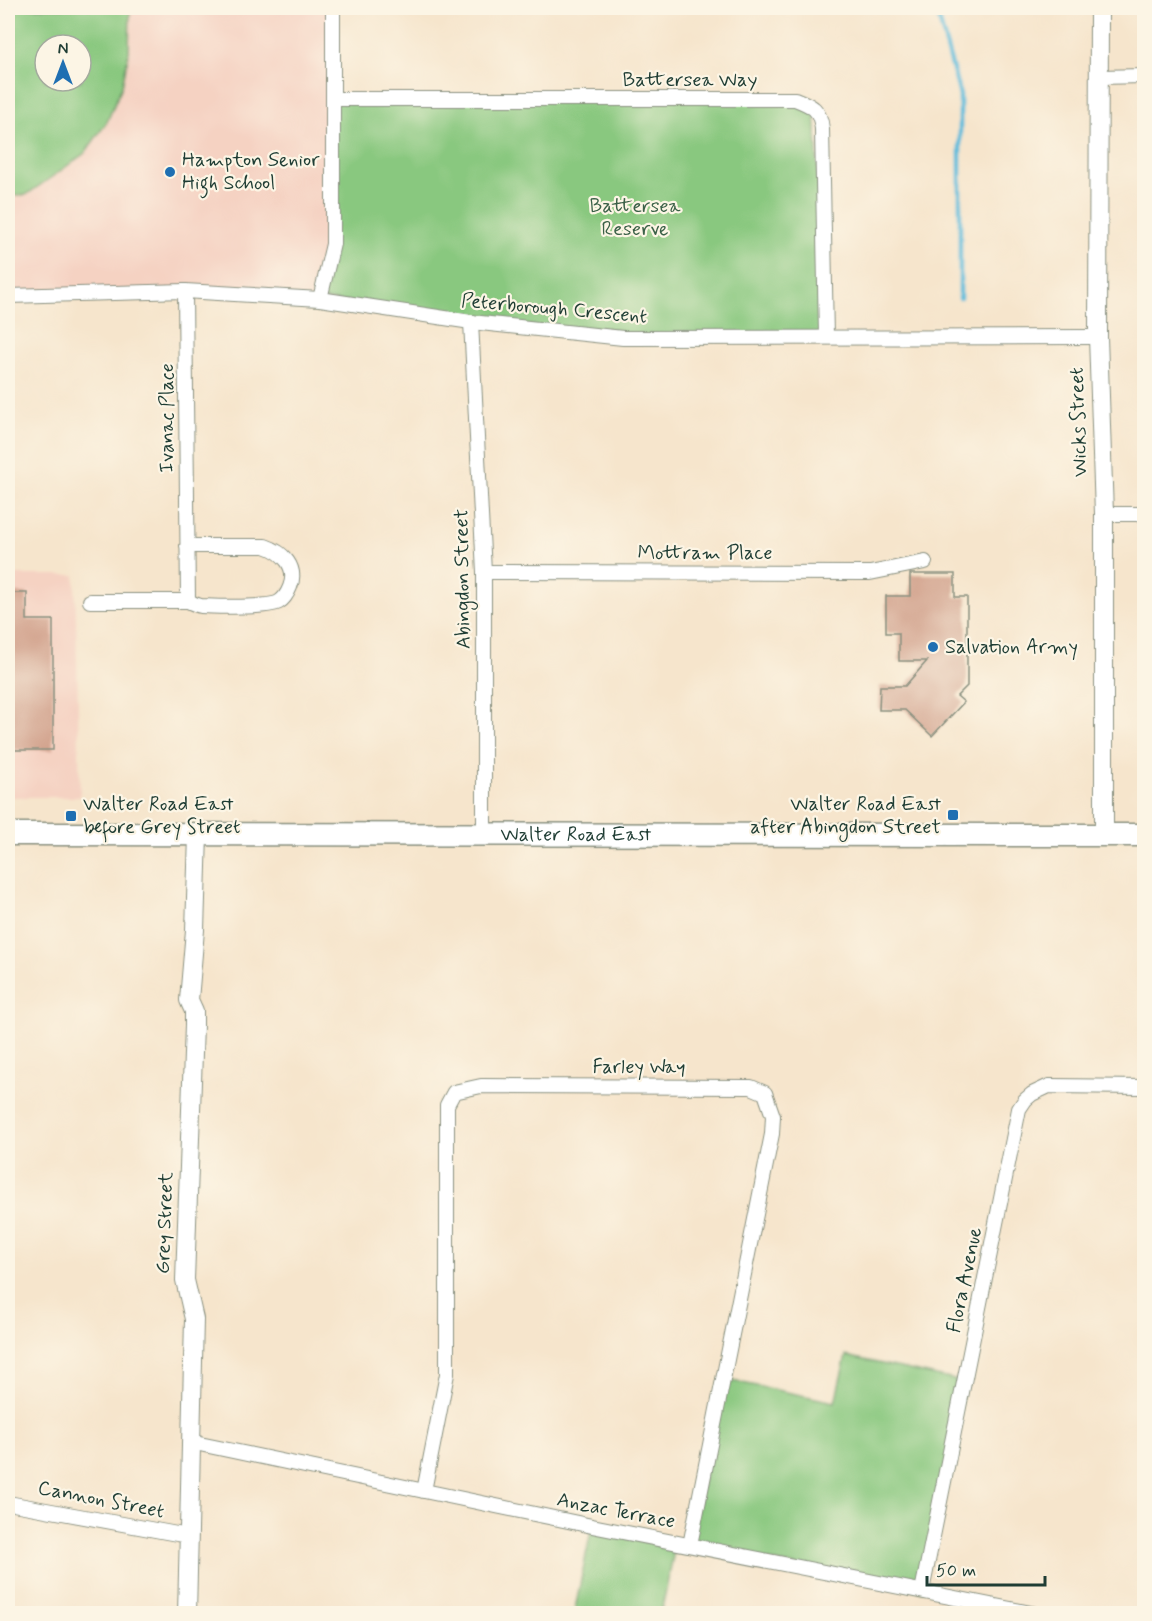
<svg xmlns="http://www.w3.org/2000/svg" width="1152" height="1621" font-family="Mynerve,sans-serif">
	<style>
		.built { fill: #f5d2c2; fill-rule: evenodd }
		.green { fill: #89c87f; stroke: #54825a; stroke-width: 1.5; fill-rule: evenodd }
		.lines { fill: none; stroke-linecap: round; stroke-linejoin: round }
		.stream { stroke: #5dbcdb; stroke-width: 4.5 }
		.building { fill: #d3a48f }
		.minor-casing { stroke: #8a9180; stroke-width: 16 }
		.tertiary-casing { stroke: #8a9180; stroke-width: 20 }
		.primary-casing { stroke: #8a9180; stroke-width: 25 }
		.minor { stroke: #fff; stroke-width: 14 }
		.tertiary { stroke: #fff; stroke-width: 18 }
		.primary { stroke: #fff; stroke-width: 22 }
		.poi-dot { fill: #1f6fb2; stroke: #fcf5e5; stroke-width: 2 }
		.labels { text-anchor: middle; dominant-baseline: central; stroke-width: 4.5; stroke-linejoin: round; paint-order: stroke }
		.street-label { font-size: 20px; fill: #1f3d34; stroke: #fcf5e5 }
		.poi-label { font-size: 20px; fill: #1f3d34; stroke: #fcf5e5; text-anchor: start }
		.park-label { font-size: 20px; fill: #3a6047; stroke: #fcf5e5 }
	</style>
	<rect width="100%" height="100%" fill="#fcf5e5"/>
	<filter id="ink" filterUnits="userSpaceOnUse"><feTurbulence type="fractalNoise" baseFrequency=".0167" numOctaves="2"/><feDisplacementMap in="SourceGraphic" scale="12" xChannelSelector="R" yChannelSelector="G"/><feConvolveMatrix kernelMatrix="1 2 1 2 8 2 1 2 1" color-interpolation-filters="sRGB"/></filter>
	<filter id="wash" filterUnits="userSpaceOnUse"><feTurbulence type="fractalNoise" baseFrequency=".008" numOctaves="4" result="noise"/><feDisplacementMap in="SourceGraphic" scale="24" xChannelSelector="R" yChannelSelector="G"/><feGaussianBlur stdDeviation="1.35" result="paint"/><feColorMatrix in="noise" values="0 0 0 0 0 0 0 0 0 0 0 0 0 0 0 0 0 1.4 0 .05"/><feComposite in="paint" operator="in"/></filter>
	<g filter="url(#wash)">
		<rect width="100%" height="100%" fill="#f6e5cc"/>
		<!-- built -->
		<g class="built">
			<path d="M 8,8 L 333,8 L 333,244 L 320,299 L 8,296 ZM 45,45 L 81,45 L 81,81 L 45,81 Z"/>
			<polygon points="8,575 75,575 80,797 8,797"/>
		</g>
		<!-- green -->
		<g class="green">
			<path d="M 8,8 L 129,8 L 130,11 L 129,52 L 122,86 L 107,122 L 85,153 L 56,174 L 26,195 L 8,196 ZM 45,45 L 81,45 L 81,81 L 45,81 Z"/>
			<polygon points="333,99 795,99 815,109 826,337 623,338 320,299 333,244"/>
			<polygon points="846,1356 964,1382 922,1591 690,1545 723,1379 835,1402"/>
			<polygon points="592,1526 676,1542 661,1613 574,1614"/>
		</g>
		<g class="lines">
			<!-- stream -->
			<polyline class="stream" points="936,8 960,95 960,298"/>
		</g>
		<g id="blocks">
			<!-- building -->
			<g class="building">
				<polygon points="910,574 955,574 955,597 967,597 967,686 957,696 964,702 932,736 905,710 879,710 880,686 905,686 927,661 899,661 899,633 886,633 886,596 910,596"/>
				<polygon points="8,593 27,593 27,620 53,620 53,750 8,750"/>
			</g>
		</g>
	</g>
	<g filter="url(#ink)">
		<use href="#blocks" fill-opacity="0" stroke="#8a9180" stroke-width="1.5"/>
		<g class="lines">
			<defs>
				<g id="minor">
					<polyline points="1099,77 1144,76"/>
					<path d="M 333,99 L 795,99 C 813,106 820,109 822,129 L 826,337"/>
					<path d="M 185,291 L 188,601 C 192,603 196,605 201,606 C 215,607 268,608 279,602 C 284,599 288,592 290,587 C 298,567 283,552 265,546 L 187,546"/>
					<polyline points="8,296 185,291 320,299 471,322 623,338 1098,337"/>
					<polyline points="320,299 333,244 333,8"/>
					<polyline points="471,322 484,572 484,835"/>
					<polyline points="1104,514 1144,514"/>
					<polyline points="484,572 870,573 925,562"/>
					<polyline points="90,601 188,601"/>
					<polyline points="190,1442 592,1526 1036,1614"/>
					<polyline points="424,1491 447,1374 447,1105 454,1092 481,1086 751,1087 765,1093 773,1116 772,1134 690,1545"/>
					<polyline points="8,1503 188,1536"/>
					<polyline points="922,1591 1019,1109 1025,1100 1032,1094 1049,1086 1144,1087"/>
				</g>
				<g id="tertiary">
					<polyline points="1099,8 1098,337 1104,514 1104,835"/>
					<polyline points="187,1614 194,1319 185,1280 194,1025 194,1011 189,1000 195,930 198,835"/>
				</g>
				<g id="primary">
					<path id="s1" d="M 8,834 L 1144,835"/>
				</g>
			</defs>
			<!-- minor casing -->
			<use href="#minor" class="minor-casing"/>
			<!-- tertiary casing -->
			<use href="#tertiary" class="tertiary-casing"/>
			<!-- primary casing -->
			<use href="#primary" class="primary-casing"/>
			<!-- minor -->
			<use href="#minor" class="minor"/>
			<!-- tertiary -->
			<use href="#tertiary" class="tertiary"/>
			<!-- primary -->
			<use href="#primary" class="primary"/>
		</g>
	</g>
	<!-- markers -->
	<g class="poi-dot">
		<circle cx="170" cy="172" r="6"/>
		<circle cx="933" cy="647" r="6"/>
		<rect x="947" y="809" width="12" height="12" rx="3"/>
		<rect x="65" y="810" width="12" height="12" rx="3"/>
	</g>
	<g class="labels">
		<!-- street labels -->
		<g class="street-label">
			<text x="690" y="80">Battersea Way</text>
			<text transform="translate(554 309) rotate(5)">Peterborough Crescent</text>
			<text transform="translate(167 418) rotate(-90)">Ivanac Place</text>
			<text transform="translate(1079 422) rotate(-92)">Wicks Street</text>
			<text x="705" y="553">Mottram Place</text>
			<text transform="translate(463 579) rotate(-91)">Abingdon Street</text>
			<text stroke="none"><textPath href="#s1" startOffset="568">Walter Road East</textPath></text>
			<text x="639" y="1067">Farley Way</text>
			<text transform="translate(165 1223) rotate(-88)">Grey Street</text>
			<text transform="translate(965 1280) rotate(-78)">Flora Avenue</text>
			<text transform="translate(101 1500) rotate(11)">Cannon Street</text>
			<text transform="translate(616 1511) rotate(11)">Anzac Terrace</text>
		</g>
		<!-- poi labels -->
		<g class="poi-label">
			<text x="182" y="160">Hampton Senior<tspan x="182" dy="23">High School</tspan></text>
			<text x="945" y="647">Salvation Army</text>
			<text x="83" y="804">Walter Road East<tspan x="83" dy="23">before Grey Street</tspan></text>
			<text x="941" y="804" text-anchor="end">Walter Road East<tspan x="941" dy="23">after Abingdon Street</tspan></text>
		</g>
		<!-- park labels -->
		<g class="park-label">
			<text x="635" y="206">Battersea<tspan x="635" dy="23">Reserve</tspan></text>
		</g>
	</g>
	<!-- margin -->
	<rect width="1152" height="1621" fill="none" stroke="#fcf5e5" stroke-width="30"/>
	<!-- north arrow -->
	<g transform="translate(63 63)"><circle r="28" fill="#fcf5e5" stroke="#a4ab9e" stroke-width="1.5"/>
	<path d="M0-4.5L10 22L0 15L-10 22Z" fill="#1f6fb2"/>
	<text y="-9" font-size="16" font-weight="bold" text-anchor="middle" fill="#1f3d34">N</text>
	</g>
	<!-- scale -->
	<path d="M927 1576v9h118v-9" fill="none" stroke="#1f3d34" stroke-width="3"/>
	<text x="936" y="1576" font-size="18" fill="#1f3d34" stroke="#fcf5e5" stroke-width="4.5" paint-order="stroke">50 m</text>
</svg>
